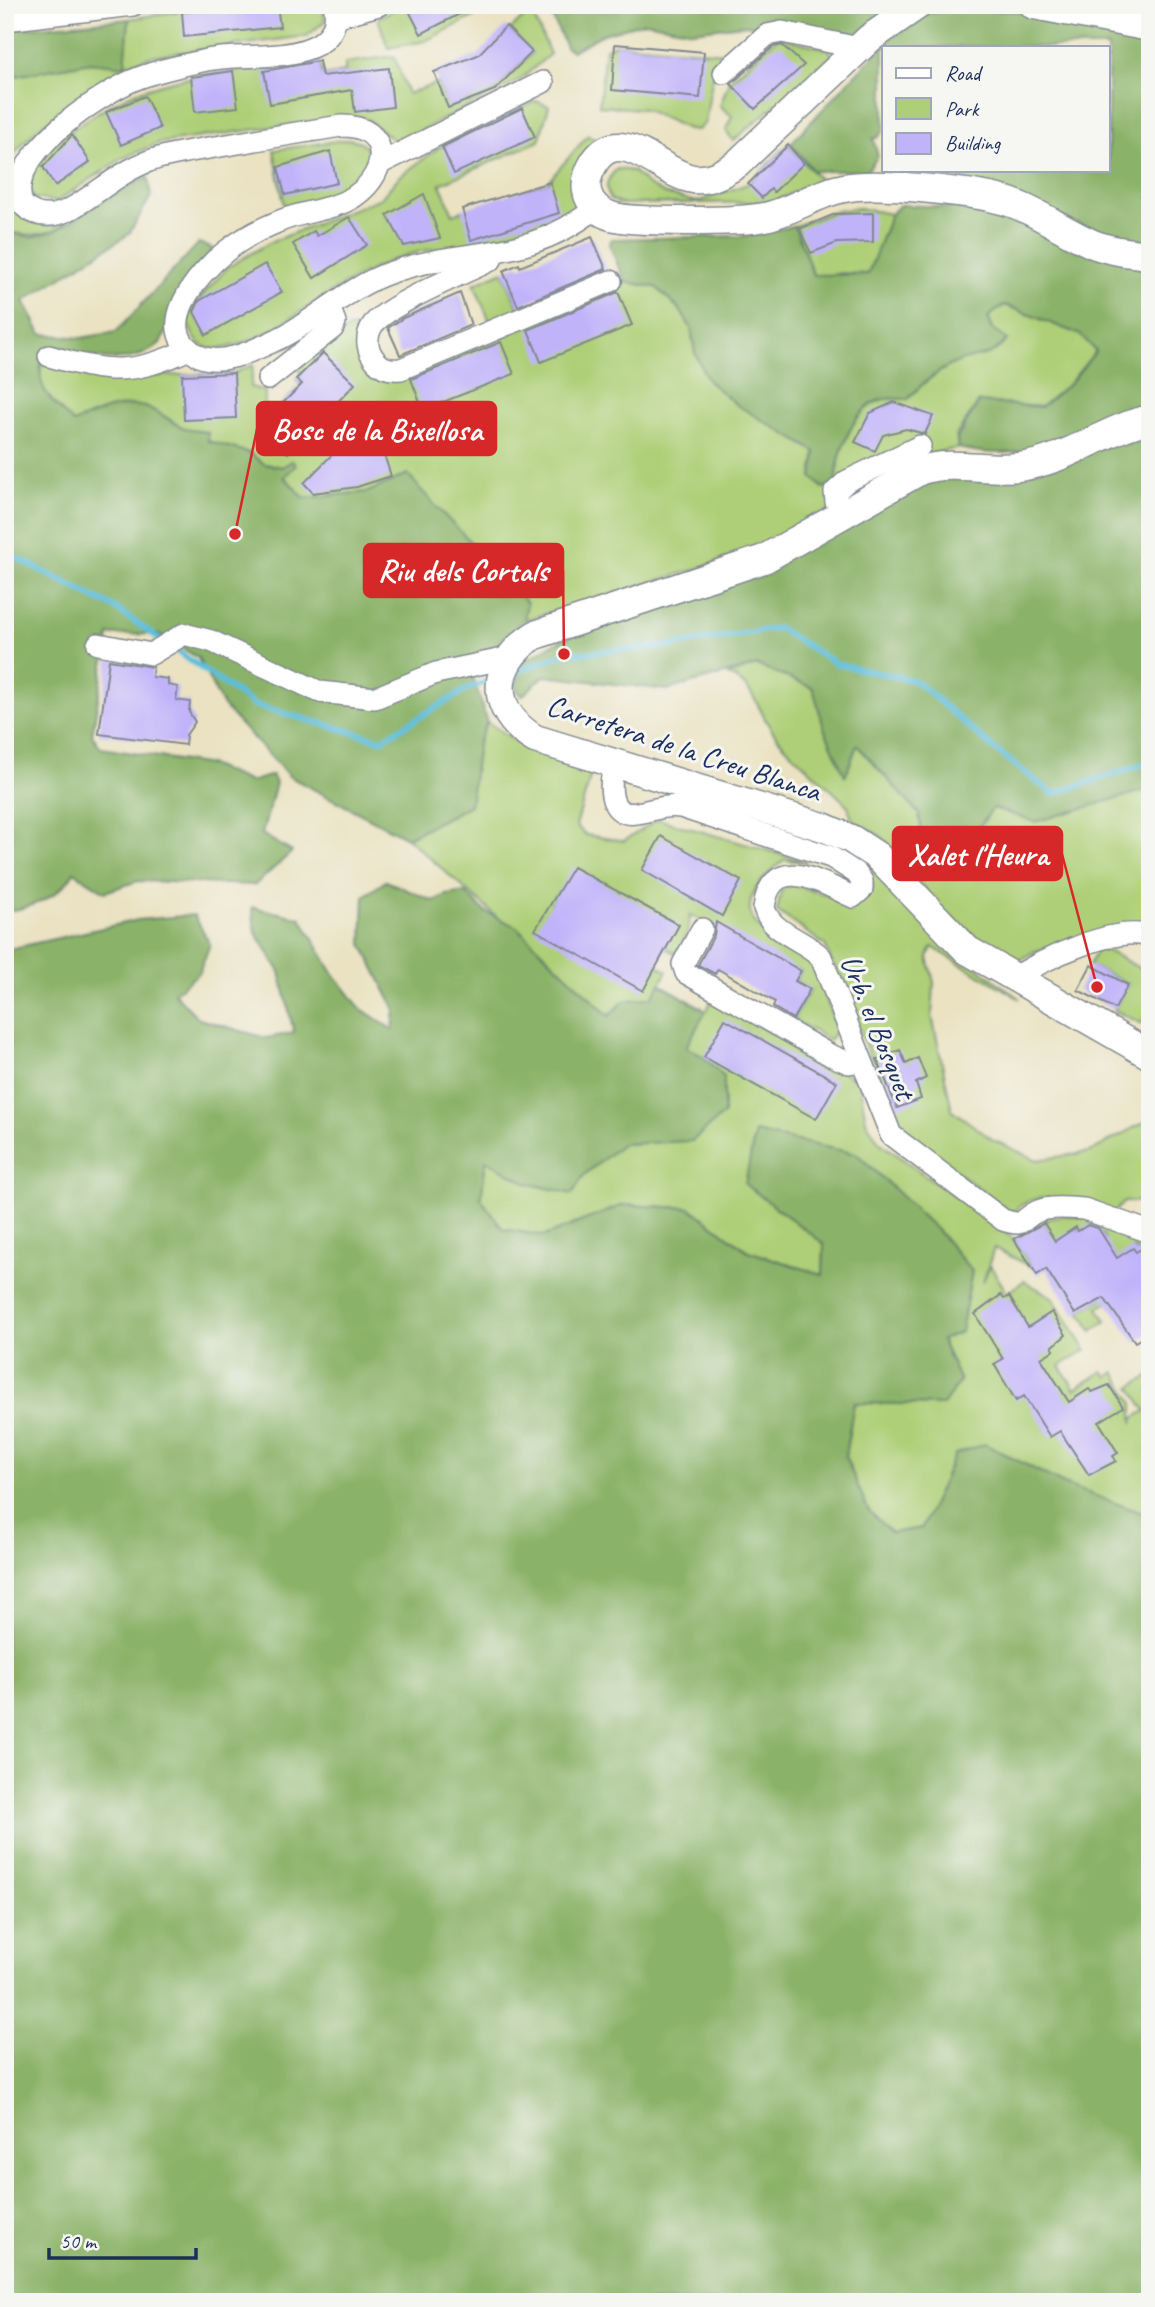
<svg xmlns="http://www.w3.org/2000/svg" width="1155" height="2307" font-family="Caveat,sans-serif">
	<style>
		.green { fill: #aecf77; stroke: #647f6a; stroke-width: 2 }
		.forest { fill: #8ab268; stroke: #527063; stroke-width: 2 }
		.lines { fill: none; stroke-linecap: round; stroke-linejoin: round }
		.stream { stroke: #5dbedb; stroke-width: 6 }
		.building { fill: #c1b3fa }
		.minor-casing { stroke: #828890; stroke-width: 24 }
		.major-casing { stroke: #828890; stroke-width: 31 }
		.minor { stroke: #fff; stroke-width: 21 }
		.major { stroke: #fff; stroke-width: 28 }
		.labels { text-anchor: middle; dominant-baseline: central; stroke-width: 6; stroke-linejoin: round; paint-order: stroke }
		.street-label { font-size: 30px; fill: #1b2f5e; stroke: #f6f6f2 }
		.leader { fill: none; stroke: #d62828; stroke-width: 2.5 }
		.callout-dot { fill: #d62828; stroke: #f6f6f2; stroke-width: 2.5 }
		.callout { fill: #d62828; stroke: #d62828; stroke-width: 2.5 }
		.callout-label { font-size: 32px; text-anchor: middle; font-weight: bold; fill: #fff }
	</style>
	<rect width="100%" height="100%" fill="#f6f6f2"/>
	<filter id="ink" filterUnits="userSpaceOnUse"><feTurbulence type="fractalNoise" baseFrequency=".0143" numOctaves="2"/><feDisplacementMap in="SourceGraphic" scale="14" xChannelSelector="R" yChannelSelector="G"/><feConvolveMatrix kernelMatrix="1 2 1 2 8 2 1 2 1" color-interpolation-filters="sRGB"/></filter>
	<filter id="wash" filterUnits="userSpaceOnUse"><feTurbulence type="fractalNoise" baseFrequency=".00686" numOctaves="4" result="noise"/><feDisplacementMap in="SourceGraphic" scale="28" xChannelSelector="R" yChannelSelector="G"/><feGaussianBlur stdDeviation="1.57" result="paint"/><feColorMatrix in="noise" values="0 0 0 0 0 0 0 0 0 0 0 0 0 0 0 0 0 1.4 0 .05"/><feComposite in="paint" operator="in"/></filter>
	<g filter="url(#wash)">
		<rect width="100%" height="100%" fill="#eae2c1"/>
		<!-- green -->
		<g class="green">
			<path d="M 219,5 L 323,5 L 325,21 L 307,36 L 152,56 L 126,65 L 124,74 C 83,94 27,128 5,168 L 5,78 L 90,62 L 125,65 L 129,19 Z"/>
			<polygon points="403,5 497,5 425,41 388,48 378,18"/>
			<path d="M 531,10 L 550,54 L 520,80 L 422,130 L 410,140 L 392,139 L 369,120 L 349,116 L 159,143 L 123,158 L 56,202 L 35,198 L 29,190 L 35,156 C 67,133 98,109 135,93 C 192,69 259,72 319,61 L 323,76 L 345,72 L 345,63 L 394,56 L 408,94 L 438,83 L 449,108 L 501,84 L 532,53 L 510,30 Z"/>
			<polygon points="778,37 829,49 832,56 733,141 726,130 732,116 720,106 729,81"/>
			<polygon points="615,44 725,53 712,80 705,123 698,130 688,129 644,109 599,106 605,49"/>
			<path d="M 536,101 L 549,106 L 539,141 L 440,184 L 453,214 L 547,183 L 588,135 L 597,141 L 578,192 L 576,208 C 544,237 498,243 456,247 C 443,249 427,249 414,253 C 375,264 339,287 305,309 C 280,325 254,343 224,348 C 201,352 193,340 187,320 L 195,303 L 228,267 L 269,243 L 381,198 L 399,177 L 441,146 Z"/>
			<path d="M 350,139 L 361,142 L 369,152 C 367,194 318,198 285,210 L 274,150 Z"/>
			<path d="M 788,145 L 821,181 L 772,202 L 620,204 L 610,199 C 604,185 607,179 617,169 L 633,171 L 648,185 L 665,194 L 697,202 L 748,184 Z"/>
			<path d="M 5,190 C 13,220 40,231 68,222 C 48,237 30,236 5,232 Z"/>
			<polygon points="859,208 891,214 868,274 841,273 815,279 795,226 835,211"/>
			<polygon points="503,271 519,309 490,322 474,284"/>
			<path d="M 625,282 L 656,287 L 680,310 L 691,328 L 695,353 L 734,403 L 816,452 L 812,477 L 835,484 C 838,455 850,411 881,400 C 888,397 900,399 908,399 C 920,385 940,369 957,362 C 980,353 989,360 1007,340 L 994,330 L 988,317 L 1005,305 L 1081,335 L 1096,351 L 1070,383 L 1041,407 L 979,402 L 956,435 L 958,448 L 935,453 L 774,542 L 697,569 L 524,620 L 527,603 L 428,500 L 408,474 L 368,492 L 304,498 L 284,476 L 282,467 L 264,464 L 249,453 L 207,441 L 208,432 C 172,430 176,419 148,408 C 124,400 95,414 73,423 C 48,397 29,384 48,347 L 130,377 L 234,373 L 253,365 L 251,387 L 265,391 L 264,423 L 301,385 L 296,379 L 302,373 L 297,369 L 325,343 L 351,327 L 358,330 C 359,354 364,377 392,380 L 617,289 Z"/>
			<path d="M 757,665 L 814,688 L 824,728 L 846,775 L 857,745 L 919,814 L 925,859 L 949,869 L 993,808 L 1035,821 L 1150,789 L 1150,928 L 1035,951 L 1012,965 L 941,909 L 882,837 L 852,820 L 848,806 C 826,783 798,762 777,737 C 758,715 758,687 728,675 Z"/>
			<path d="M 487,722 L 525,747 L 593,767 L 576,826 L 586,835 L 624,841 L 658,819 L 807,862 L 784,860 C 762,877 731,908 765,932 C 778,942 795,946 807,956 C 817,965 830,1012 835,1026 L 835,1033 L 829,1040 L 793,1019 L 810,990 L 795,981 L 801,971 L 709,934 L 713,928 L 690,915 L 688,932 L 676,954 L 560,890 L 551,904 L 667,971 L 660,984 L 702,1008 L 690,1039 L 712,1000 L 859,1081 L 866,1121 L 879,1142 L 1014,1239 L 1032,1267 L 994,1248 L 983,1282 L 990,1265 L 1007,1293 L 1024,1281 L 1052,1297 L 1086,1350 L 1060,1366 L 1075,1389 L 1103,1371 L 1108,1377 L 1115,1372 L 1133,1403 L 1133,1423 L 1134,1418 L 1146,1411 L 1131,1387 L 1150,1376 L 1150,1516 L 1066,1485 L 923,1528 L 891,1533 L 868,1510 L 845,1456 L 854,1402 L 943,1405 L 960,1381 L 857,1154 L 755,1133 L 748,1186 L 824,1244 L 823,1275 L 748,1251 L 690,1208 L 623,1205 L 545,1236 L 503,1229 L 481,1199 L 486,1159 L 572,1193 L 584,1175 L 622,1144 L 692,1140 L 610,1016 L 407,838 L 470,805 L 478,743 Z"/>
			<path d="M 872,864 L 977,967 L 1020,999 L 932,947 L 928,957 L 934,983 L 932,1016 L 952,1110 L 993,1140 L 1037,1160 L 1090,1152 L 1150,1119 L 1150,1201 L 1124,1202 L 1114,1212 C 1086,1206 1037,1184 1016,1211 L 1007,1210 L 898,1126 L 825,945 L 777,911 L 781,891 L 793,884 L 819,893 L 866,898 L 873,886 L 866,867 Z"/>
			<polygon points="1099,946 1150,974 1150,1009 1142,1024 1114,1010 1128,984 1089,965"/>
			<polygon points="1062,1215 1103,1220 1150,1237 1150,1259 1133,1248 1115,1298 1098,1308 1106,1321 1092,1331 1080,1311 1102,1299 1105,1239 1095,1224 1078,1231 1076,1228 1055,1245 1043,1221"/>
		</g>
		<!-- forest -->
		<g class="forest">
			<polygon points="547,5 897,5 856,35 743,25 693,31 645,22 603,34 572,51 566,47"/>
			<polygon points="958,7 1012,11 1150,38 1150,242 1108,235 958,178 953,170 1108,170 1108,47 884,47 884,130 877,138 873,138 878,156 867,171 813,171 791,143 888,40 928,14"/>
			<polygon points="129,19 125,66 90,62 5,78 5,30"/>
			<path d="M 148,177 L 151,196 L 129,234 L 24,301 L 41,334 L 81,338 L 116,332 L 199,243 L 213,249 L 160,343 C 130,371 84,356 48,347 C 29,383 48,397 73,423 C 95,414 124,399 148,408 C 176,419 172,430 208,432 L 208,441 L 249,453 L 264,464 L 282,467 L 292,461 L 296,465 L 284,477 L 304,498 L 368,492 L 408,474 C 444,520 490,557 527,603 L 524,620 L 501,640 L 473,677 L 487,722 L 478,743 L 470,805 L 407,838 L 290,777 L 223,706 L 198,658 L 159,634 L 109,635 L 92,735 L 101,748 L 210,765 L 250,782 L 272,775 L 276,783 L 262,834 L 292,852 L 255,885 L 138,881 L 105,892 L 74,872 C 61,897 33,907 5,912 L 5,232 L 32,237 L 57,230 L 106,198 Z"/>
			<path d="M 900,205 L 985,209 L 1029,219 L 1150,266 L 1150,411 C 1084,436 1030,465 958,448 L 957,438 L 979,402 L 1041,407 L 1070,383 L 1096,351 L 1081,335 L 1005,305 L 988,317 L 991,328 L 1007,340 C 989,360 980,353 958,362 C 940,369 920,385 908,399 C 900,399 888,397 880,400 C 850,411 838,455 835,484 L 823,488 L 812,477 L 816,452 L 737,405 L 708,381 L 695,353 L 691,328 L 680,310 L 656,287 L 625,282 L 609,244 L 612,239 L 744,236 L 795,226 L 813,275 L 868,274 L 891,214 Z"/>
			<polygon points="1150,433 1150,789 1035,822 993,808 949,869 925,859 919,814 857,745 845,776 824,728 813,688 757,665 667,690 544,676 522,696 515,687 524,661 559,641 901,493 951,474 1077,455"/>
			<polygon points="386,881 433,901 446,895 465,892 484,911 517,927 609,1016 624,1001 652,997 660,984 706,1011 686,1047 704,1057 724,1077 724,1114 692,1141 622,1144 584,1175 572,1194 526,1183 486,1160 481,1199 503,1229 545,1236 623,1205 690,1208 748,1251 823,1275 824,1244 745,1184 755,1132 857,1154 937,1230 972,1271 961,1332 941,1340 960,1381 943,1405 854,1403 845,1456 868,1510 891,1533 922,1528 955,1454 985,1444 1066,1485 1150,1516 1150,2302 5,2302 5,950 138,920 194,915 210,944 199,973 174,993 199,1019 266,1038 294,1033 280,972 255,931 252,907 301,918 331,970 360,1008 393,1030 395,1009 362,944 364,896"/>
		</g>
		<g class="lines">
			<!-- stream -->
			<g class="stream">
				<polyline points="5,552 115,608 254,705 381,740 467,689 495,679"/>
				<polyline points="515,672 564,654 663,647 778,628 837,664 916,681 987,743 1053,794 1150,762"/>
			</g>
		</g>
		<g id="blocks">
			<!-- building -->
			<g class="building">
				<polygon points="248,5 277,5 280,27 184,37 182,12"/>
				<polygon points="406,5 477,5 421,34"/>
				<polygon points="506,26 532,52 495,90 448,108 434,72 478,55"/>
				<polygon points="615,44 704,52 700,98 612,90"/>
				<polygon points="782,45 804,65 755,109 731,84 773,47"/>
				<polygon points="319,61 322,76 389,68 393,107 355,112 352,90 270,104 264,71"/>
				<polygon points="233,71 238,107 195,112 191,77"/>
				<polygon points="145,96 160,128 121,145 106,112"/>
				<polygon points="522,108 535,137 454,174 442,147"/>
				<polygon points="72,135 90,162 55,186 43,167"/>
				<polygon points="788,145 804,163 774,192 771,189 762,198 748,184"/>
				<polygon points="330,151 337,183 285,195 278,167"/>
				<polygon points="550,182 559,213 471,240 462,209"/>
				<polygon points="424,194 440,238 404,246 387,215"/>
				<polygon points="873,213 873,242 837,243 811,253 799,229 835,214"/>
				<polygon points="349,217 367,245 314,278 293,244 314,231 317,236"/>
				<polygon points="592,237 606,269 518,306 503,271 519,264 520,267"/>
				<polygon points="265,264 282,292 206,335 194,312 199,301"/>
				<polygon points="618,292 632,325 541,362 528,330"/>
				<polygon points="460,293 471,325 400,355 388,328 403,318"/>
				<polygon points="501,342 514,374 423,410 411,379"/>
				<polygon points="323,353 355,384 288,453 260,426 302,384 296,379"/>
				<polygon points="234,373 236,418 184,420 182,375"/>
				<polygon points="894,402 933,416 925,434 906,429 883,435 875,451 855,442 870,413"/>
				<polygon points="363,423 378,436 391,476 357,487 313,493 304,483"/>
				<polygon points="109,660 153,667 152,677 168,679 168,685 178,687 176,700 190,702 189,712 195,722 186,735 185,745 99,734"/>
				<polygon points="661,836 741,881 722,916 642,870"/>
				<polygon points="573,867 679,925 643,991 535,930"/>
				<polygon points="716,922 801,971 795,981 810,989 793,1019 773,1007 775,1002 718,969 715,974 698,965 714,935"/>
				<polygon points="1091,965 1128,985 1115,1009 1078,990"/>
				<polygon points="725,1019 837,1082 816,1119 704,1057"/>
				<polygon points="900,1050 906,1064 918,1058 926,1078 916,1083 921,1099 897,1108 877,1059"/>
				<polygon points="1044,1223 1055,1241 1076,1227 1078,1231 1088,1225 1098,1228 1117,1258 1133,1248 1136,1252 1143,1248 1150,1259 1150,1333 1135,1342 1104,1298 1075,1314 1046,1269 1037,1275 1014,1239"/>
				<polygon points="1001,1295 1004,1299 1009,1296 1028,1327 1052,1312 1066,1335 1052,1347 1054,1350 1041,1358 1069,1402 1089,1389 1092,1392 1109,1385 1123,1407 1099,1422 1118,1453 1113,1456 1116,1461 1089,1475 1060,1431 1050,1437 1024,1396 1016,1401 994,1364 1003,1359 975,1314"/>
			</g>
		</g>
	</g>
	<g filter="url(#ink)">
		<use href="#blocks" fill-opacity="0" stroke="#828890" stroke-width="2"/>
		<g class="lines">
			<defs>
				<g id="minor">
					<path d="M 334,5 C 339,24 330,40 312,47 C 280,61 240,53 207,60 C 183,65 159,70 136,79 C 103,92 0,158 23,205 C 37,219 56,217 72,208 C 98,193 120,172 149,161 C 172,153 197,150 221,146 C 261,139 301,132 342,126 C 391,126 390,172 355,196 C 335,210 303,211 280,221 C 260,229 241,239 225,252 C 198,273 151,329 197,355 C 221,368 256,349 278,339 C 317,320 349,286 392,272 C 468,246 525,264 596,208"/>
					<polyline points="336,17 379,5"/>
					<polyline points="5,20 133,5"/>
					<polyline points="724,73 767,35 782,32 859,48"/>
					<polyline points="381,163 543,82"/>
					<path d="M 491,260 C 465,273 386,305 372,326 C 365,338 367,351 376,361 C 383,369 391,370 401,369 L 611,281"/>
					<path d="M 49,356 C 108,373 133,376 189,349"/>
					<polyline points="268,379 333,328 335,322 329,307"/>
					<polyline points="843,514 836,502 835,492 847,481 920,446"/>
					<polyline points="98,644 151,654 184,634 211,641 320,692 375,698 436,673 508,658"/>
					<path d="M 615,763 C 610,780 605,818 637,813 C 654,810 663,805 681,807 L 831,857 L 856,873 L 862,881 L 862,889 L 853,897 C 822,883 771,851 764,908 C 772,934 804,939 821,957 L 891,1135 L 1003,1220 C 1027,1228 1021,1218 1038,1211 C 1051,1206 1070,1208 1084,1209 L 1150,1232"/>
					<polyline points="702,929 683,964 686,973 830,1055 849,1063 861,1061"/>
					<path d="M 1015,978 C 1040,960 1120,923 1150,937"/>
				</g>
				<g id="major">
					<path d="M 918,5 L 870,38 L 737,164 C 723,173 710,181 693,179 C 661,174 622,123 595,161 C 590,169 585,181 587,191 C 589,203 600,213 611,216 C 633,223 742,222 765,217 C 793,211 816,193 844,188 C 876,181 982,192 1012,203 C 1040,213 1065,232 1093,244 C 1111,251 1130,253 1150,255"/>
					<polyline points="1034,5 1150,27"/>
					<path d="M 1150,419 C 1104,429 1065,462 1018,467 C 985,471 954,460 921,470 L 764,559 L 535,635 C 489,664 489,711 535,739 L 823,827 L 851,839 L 877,856 L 967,950 L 1150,1055"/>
				</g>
			</defs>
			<!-- minor casing -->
			<use href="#minor" class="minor-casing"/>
			<!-- major casing -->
			<use href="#major" class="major-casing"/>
			<!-- minor -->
			<use href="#minor" class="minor"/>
			<!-- major -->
			<use href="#major" class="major"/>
		</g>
	</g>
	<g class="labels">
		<!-- street labels -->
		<g class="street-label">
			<text transform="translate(684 748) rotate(18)">Carretera de la Creu Blanca</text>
			<text transform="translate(878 1027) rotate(68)">Urb. el Bosquet</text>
		</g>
	</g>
	<!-- callouts -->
	<path class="leader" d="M235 534L257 429M564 654L563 570M1097 987L1062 854"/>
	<g class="callout-dot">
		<circle cx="235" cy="534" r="7"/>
		<circle cx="564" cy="654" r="7"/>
		<circle cx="1097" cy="987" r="7"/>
	</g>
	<g class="callout">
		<rect x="257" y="402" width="239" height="53" rx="7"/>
		<rect x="364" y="544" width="199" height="53" rx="7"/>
		<rect x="893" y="827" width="169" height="53" rx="7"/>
	</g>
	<g class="callout-label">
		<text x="377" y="440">Bosc de la Bixellosa</text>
		<text x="463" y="581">Riu dels Cortals</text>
		<text x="978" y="865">Xalet l'Heura</text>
	</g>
	<!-- margin -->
	<rect width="1155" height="2307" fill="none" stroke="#f6f6f2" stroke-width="28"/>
	<!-- legend -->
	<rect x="882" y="46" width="228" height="126" fill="#f6f6f2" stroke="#9ea6b7" stroke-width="2"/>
	<rect x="896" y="68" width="35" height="10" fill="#ffffff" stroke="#9ea6b7" stroke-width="2"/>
	<text x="945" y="80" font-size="21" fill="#1b2f5e">Road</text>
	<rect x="896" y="98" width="35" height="21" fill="#aecf77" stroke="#9ea6b7" stroke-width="2"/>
	<text x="945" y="116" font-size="21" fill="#1b2f5e">Park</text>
	<rect x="896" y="133" width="35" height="21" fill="#c1b3fa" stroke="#9ea6b7" stroke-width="2"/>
	<text x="945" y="150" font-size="21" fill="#1b2f5e">Building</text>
	<!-- scale -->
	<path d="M49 2248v10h147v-10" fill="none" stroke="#1b2f5e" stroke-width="3.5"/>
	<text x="60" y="2248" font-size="21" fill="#1b2f5e" stroke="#f6f6f2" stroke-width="5" paint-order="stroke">50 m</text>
</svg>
